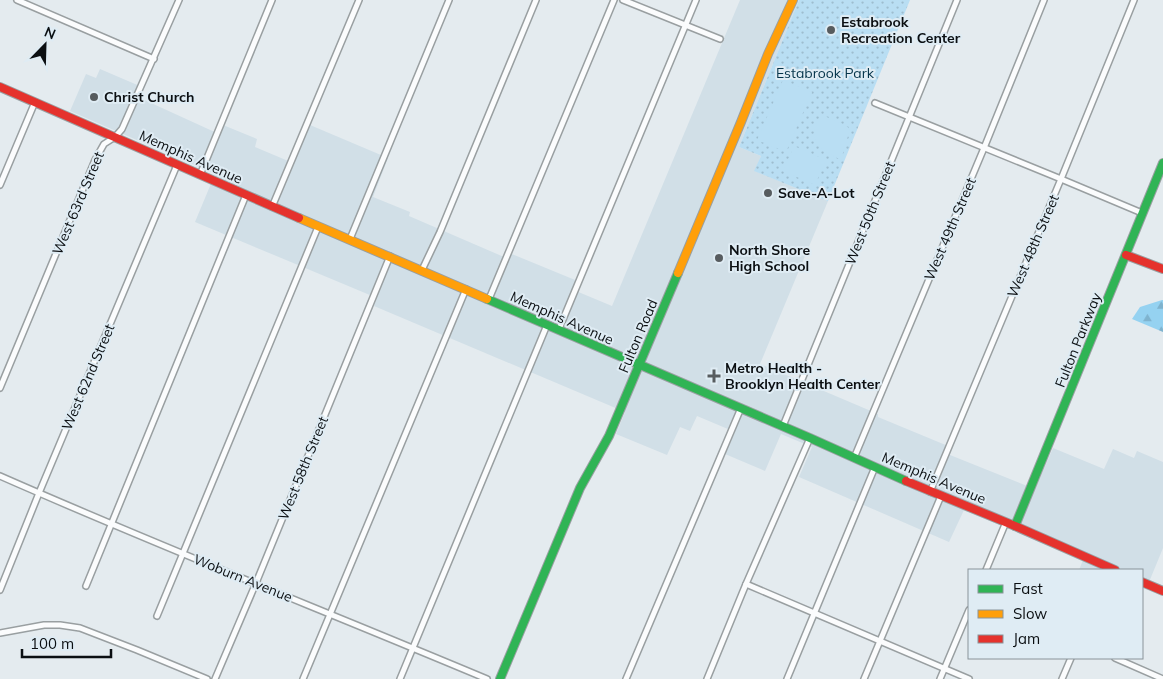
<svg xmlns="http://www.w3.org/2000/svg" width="1163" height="679" font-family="Mulish,sans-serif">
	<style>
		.built { fill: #d1dfe7 }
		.forest { fill: url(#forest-firs) }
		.park { fill: url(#park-dots) }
		.pitch { fill: #b9def3 }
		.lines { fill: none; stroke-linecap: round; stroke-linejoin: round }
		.street-casing { stroke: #999fa1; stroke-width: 8 }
		.fast-casing { stroke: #999fa1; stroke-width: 10 }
		.slow-casing { stroke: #999fa1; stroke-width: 10 }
		.jam-casing { stroke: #999fa1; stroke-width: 10 }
		.street { stroke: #fbfcfd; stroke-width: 5 }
		.fast { stroke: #30b455; stroke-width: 8 }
		.slow { stroke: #ff9f0a; stroke-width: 8 }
		.jam { stroke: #e5322d; stroke-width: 8 }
		.poi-dot { fill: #575c5f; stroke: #dfecf4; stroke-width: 2 }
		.labels { text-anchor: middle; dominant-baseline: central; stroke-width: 4; stroke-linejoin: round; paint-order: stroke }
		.poi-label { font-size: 14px; font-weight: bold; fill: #0b0f12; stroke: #dfecf4; text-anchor: start }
		.park-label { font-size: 14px; fill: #05344a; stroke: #dfecf4 }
		.street-label { font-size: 14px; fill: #0b0f12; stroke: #dfecf4 }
	</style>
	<defs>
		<pattern id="forest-firs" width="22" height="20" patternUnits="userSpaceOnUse" patternTransform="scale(1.25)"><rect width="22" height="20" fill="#95d2f1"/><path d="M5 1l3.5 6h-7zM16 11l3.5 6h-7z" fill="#7fb3ce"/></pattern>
		<pattern id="park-dots" width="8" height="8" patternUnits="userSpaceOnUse" patternTransform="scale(1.25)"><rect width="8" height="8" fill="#b9def3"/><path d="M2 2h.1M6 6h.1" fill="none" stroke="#9ebdcf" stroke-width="1.8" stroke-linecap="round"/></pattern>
	</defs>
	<rect width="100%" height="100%" fill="#e4ebef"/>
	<!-- built -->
	<polygon class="built" points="740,0 799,0 739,147 761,156 755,171 828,201 760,364 878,414 878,417 948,446 945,453 1035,489 1053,448 1104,469 1113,449 1134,458 1137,451 1163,462 1163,548 1147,587 1142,584 1142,570 1079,570 1083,560 964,510 949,542 799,477 812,447 781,434 765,471 725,454 735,432 697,416 690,431 680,427 667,455 616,434 625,412 374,306 377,298 195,222 215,174 70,111 86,74 96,78 100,69 142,87 138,97 219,134 223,125 257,139 255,147 293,163 310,125 388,158 373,197 410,212 409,216 504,257 507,252 580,282 576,291 612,306"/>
	<!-- forest -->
	<polygon class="forest" points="1162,300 1163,300 1163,332 1132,319 1140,307"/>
	<!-- park -->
	<polygon class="park" points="799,0 910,0 828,201 754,171 761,156 739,147"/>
	<!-- pitch -->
	<g class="pitch">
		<polygon points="783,80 812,92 786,152 757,140"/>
		<path d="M 822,115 L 845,125 L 850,129 L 841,160 C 829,153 811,147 815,129 C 817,123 817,120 822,115 Z"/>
		<polygon points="794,146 826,160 815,185 783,171"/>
	</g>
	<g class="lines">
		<defs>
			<g id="street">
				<polyline points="17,0 154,59"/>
				<polyline points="623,0 720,39"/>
				<polyline points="875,103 1061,179 1142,213"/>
				<polyline points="200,175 272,0"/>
				<polyline points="0,185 35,102"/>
				<polyline points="272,207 359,0"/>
				<polyline points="350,239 449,0"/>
				<polyline points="422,270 440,232 536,0"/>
				<polyline points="489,299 614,0"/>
				<polyline points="559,329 696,0"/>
				<polyline points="0,388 95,160 104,144 115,137 122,129 179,0"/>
				<polyline points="783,426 957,0"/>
				<polyline points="854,458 984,148 1044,0"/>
				<path d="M 0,476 C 161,547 325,611 487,679"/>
				<polyline points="930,492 1061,179 1134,0"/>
				<polyline points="986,570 1006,522"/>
				<polyline points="746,584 969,679"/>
				<polyline points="86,586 246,195"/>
				<polyline points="0,590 39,493 177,165"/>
				<polyline points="157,616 318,227"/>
				<polyline points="0,633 44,625 60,625 80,628 137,650 207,679"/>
				<polyline points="1115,658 1163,679"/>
				<polyline points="215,679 256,583 390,256"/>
				<polyline points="303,679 466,289"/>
				<polyline points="400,679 547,325"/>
				<polyline points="626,679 741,408"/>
				<polyline points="707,679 746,584 810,438"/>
				<polyline points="787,679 875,467"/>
				<polyline points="864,679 941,496"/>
				<polyline points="940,679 969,610"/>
				<polyline points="1062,679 1071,658"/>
			</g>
			<g id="fast">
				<polyline points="487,299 810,438 906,481"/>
				<polyline points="1015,526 1163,163"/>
				<polyline points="500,679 580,488 609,436 678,273"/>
			</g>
			<g id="slow">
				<polyline points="299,218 487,299"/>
				<polyline points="678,273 741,122 768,54 793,0"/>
			</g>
			<g id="jam">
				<polyline points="0,87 299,218"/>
				<polyline points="1126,255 1163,269"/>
				<polyline points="906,481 1015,526 1115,570"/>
				<polyline points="1142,582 1163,591"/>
			</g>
		</defs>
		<!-- street casing -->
		<use href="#street" class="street-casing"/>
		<!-- fast casing -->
		<use href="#fast" class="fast-casing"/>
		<!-- slow casing -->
		<use href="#slow" class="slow-casing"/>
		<!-- jam casing -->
		<use href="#jam" class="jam-casing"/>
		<!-- street -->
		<use href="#street" class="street"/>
		<!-- fast -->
		<use href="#fast" class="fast"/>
		<!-- slow -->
		<use href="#slow" class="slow"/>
		<!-- jam -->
		<use href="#jam" class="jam"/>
	</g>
	<!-- markers -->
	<g class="poi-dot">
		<circle cx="831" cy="30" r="5"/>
		<circle cx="94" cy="97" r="5"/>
		<circle cx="768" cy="193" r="5"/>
		<circle cx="719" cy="258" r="5"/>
		<path d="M711.5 368.5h5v5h5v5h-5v5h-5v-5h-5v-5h5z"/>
	</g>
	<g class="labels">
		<!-- poi labels -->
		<g class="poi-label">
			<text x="841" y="22">Estabrook<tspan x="841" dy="16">Recreation Center</tspan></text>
			<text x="104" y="97">Christ Church</text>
			<text x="778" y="193">Save-A-Lot</text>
			<text x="729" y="250">North Shore<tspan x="729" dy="16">High School</tspan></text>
			<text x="725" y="368">Metro Health -<tspan x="725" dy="16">Brooklyn Health Center</tspan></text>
		</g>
		<!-- park labels -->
		<g class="park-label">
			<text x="825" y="73">Estabrook Park</text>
		</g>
		<!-- street labels -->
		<g class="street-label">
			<text transform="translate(191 157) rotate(24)">Memphis Avenue</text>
			<text transform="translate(78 203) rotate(-67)">West 63rd Street</text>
			<text transform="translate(870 213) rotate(-68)">West 50th Street</text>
			<text transform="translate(950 229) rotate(-67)">West 49th Street</text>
			<text transform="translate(1033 246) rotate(-67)">West 48th Street</text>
			<text transform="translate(562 318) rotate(24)">Memphis Avenue</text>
			<text transform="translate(638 336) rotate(-67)">Fulton Road</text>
			<text transform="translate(1078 340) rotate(-68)">Fulton Parkway</text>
			<text transform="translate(88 377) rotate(-67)">West 62nd Street</text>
			<text transform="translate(303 468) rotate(-68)">West 58th Street</text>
			<text transform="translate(934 478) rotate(23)">Memphis Avenue</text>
			<text transform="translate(243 578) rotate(22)">Woburn Avenue</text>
		</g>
	</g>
	<!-- legend -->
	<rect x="968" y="569" width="175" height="90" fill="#dfecf4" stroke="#8a949a"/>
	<rect x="978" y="585" width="25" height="8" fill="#30b455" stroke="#8a949a"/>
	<text x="1013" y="594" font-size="15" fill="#0b0f12">Fast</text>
	<rect x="978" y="610" width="25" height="8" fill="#ff9f0a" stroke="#8a949a"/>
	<text x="1013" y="619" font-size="15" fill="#0b0f12">Slow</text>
	<rect x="978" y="635" width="25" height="8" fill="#e5322d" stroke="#8a949a"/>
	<text x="1013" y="644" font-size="15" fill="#0b0f12">Jam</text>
	<!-- north arrow -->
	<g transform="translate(45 45) rotate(23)" stroke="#dfecf4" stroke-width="4" paint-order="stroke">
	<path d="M0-4L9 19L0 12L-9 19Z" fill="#0b0f12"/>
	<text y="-8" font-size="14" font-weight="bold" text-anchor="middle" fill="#0b0f12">N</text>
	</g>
	<!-- scale -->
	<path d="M22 649v8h89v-8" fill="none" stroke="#0b0f12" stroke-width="2.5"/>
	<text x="30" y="649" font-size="15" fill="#0b0f12" stroke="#dfecf4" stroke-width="4" paint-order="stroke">100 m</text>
</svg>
